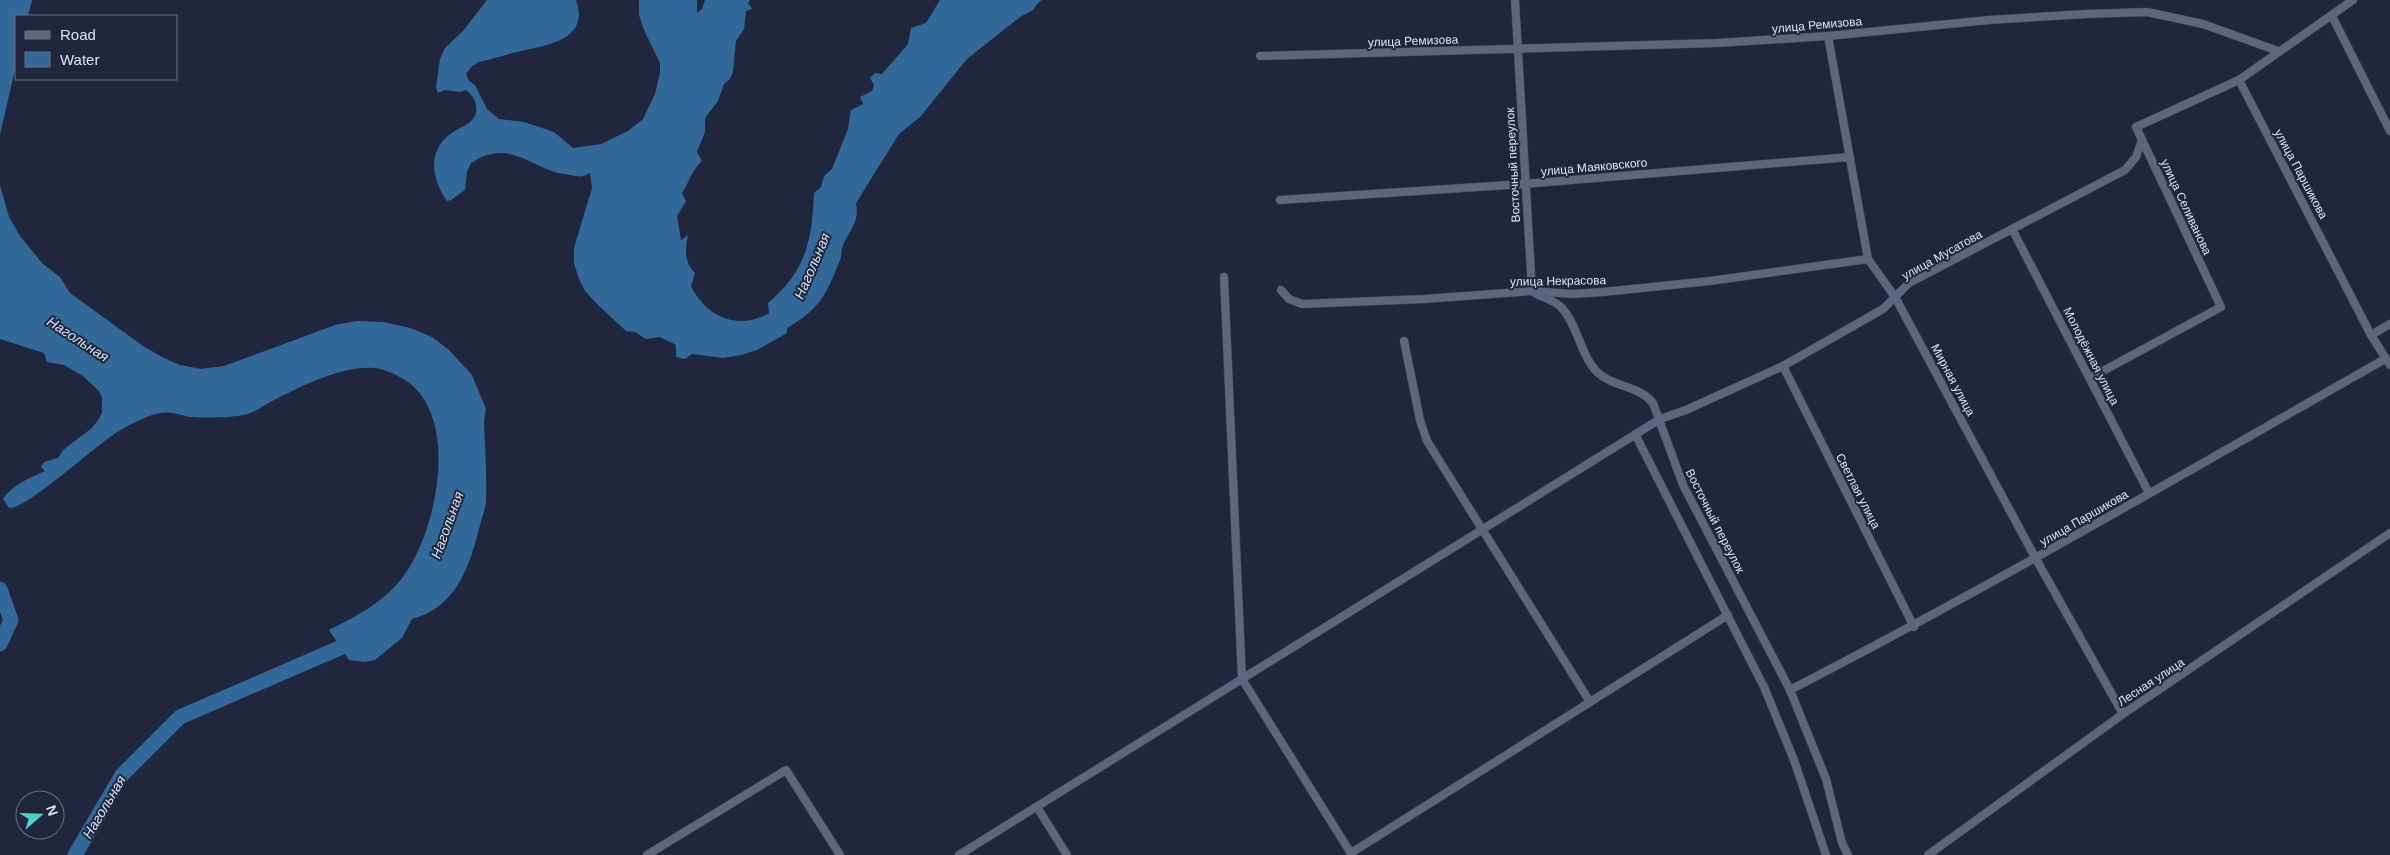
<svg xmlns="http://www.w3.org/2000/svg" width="2390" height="855" font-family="Helvetica,sans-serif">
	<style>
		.water { fill: #326999 }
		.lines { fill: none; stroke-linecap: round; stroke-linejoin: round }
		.river { stroke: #326999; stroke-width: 15 }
		.minor-casing { stroke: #3c4155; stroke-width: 9 }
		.minor { stroke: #5d6681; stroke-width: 8 }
		.labels { text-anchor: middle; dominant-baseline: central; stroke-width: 4; stroke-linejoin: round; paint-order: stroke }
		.street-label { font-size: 12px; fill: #dee3f3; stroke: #1f263d }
		.water-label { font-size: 14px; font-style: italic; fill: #d5e4f2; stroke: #1f263d }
	</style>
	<rect width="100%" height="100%" fill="#1f263d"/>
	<!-- water -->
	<g class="water">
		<polygon points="0,0 32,0 28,16 16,16 16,65 0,135"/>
		<path d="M 487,0 L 576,0 C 590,39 549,45 521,51 C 507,54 493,59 479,62 L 472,66 L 466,74 L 469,81 L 475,85 L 487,109 L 499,119 L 524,122 L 554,132 L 573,148 L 601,144 L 628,131 L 643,119 L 655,94 L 660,73 L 660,63 L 644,30 L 639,15 L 639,0 L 697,0 L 697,13 L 702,9 L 705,0 L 750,0 L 748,3 L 752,9 L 746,11 L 744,29 L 736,41 L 733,72 L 730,79 L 724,84 L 718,101 L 705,118 L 705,132 L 697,152 L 702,161 C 689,174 691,180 682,193 L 686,201 L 677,216 L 681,240 L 688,235 C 685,250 684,262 695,273 L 691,286 C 706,317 738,331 769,313 L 768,303 C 806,271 812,241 814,193 L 821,187 L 824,176 L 832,169 L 848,129 L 851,110 L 863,104 L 860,97 L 872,91 L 874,85 L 870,78 L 875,73 L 882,74 L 908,44 L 911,28 L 926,23 L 940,0 L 1042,0 L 1037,4 L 1033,10 L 1020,17 L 967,59 L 920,117 L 899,134 L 856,203 C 860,222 850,229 843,245 C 841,250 842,255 840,260 C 826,295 820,309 787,328 L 787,333 L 757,350 L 741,355 L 723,358 L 692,354 L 685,359 L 676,357 L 676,345 L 660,337 L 646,339 L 635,332 L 626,331 L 597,304 L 585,291 L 579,279 L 574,263 L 574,248 L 592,188 L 590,173 C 588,173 586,176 583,176 C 580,177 574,176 571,175 C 532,172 512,136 471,163 L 467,172 L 465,190 L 451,200 L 447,201 C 432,180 427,152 449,135 C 456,129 465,127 472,120 C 481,111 475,96 466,90 L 460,92 L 445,90 L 438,93 L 436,87 L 440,59 L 445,48 L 463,31 Z"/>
		<path d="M 0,185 L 9,217 L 20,236 L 43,264 L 60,277 L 70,293 L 143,346 L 164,358 L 180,365 L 201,369 L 224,366 L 335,325 L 357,321 L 384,322 L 410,328 L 432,337 L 449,350 L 472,375 L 486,409 L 484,422 C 485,447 487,474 486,499 C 486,508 482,517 480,525 C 470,566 456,608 412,619 L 402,638 L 375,660 L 365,662 L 349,660 L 329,630 C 357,616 386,601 405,574 C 437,529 461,416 405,380 C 395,374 385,369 374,368 C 340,366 303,386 274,400 C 265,404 257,412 247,414 C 234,418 205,418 191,417 C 180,415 171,411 161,413 C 147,415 131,424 119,431 C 98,443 26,510 9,508 L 3,499 C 13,484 30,478 45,471 L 41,467 L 44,462 L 58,458 L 63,450 L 92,428 L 99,419 L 102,412 L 102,398 L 99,391 L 83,376 L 64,365 L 47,362 L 44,353 L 0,339 Z"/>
	</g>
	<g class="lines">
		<!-- river -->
		<g class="river">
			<polyline points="0,589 11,620 0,644"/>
			<polyline points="75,855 122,775 180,717 358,640"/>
		</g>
		<defs>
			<g id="minor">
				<path d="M 1515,0 L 1532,291 C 1541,298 1554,299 1562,308 C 1578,326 1580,354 1597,372 C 1614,388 1637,384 1653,403 L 1683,485 L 1790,690 L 1826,779 L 1842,843 L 1848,855"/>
				<polyline points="2332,16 2390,131"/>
				<polyline points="1828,36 1868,259 1895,297 2036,559 2123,714"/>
				<polyline points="1260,56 1717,43 1828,36 1989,20 2086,14 2147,12 2203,24 2278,51"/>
				<polyline points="2239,80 2371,335 2390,365"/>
				<polyline points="1280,200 1524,184 1850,157"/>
				<polyline points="2012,229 2149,493"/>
				<polyline points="1224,277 1242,679 1352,855"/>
				<polyline points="1281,290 1289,299 1302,304 1424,299 1532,291 1572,294 1603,292 1710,281 1868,259"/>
				<polyline points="2371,335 2390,324"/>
				<polyline points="1404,341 1420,420 1427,441 1590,702"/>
				<polyline points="1783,366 1914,627"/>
				<polyline points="2090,378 2221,307 2136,127 2239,80 2353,0"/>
				<polyline points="1635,434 1764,687 1794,760 1826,855"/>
				<path d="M 1790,690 C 1992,586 2188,471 2385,359"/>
				<polyline points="1037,807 1067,855"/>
				<polyline points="1351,853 1728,615"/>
				<polyline points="647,855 786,770 840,855"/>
				<polyline points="959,855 1660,419 1686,410 1783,366 1883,309 1909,283 2125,170 2136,157 2142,140"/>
				<polyline points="1928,855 2123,714 2390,533"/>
			</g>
		</defs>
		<!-- minor casing -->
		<use href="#minor" class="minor-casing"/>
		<!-- minor -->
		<use href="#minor" class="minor"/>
	</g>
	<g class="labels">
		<!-- street labels -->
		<g class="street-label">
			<text transform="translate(1817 25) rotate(-5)">улица Ремизова</text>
			<text transform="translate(1413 41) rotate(-2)">улица Ремизова</text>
			<text transform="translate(1513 165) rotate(-93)">Восточный переулок</text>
			<text transform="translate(1594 167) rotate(-5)">улица Маяковского</text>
			<text transform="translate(2301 174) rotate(62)">улица Паршикова</text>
			<text transform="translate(2186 207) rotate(65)">улица Селиванова</text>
			<text transform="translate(1942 255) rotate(-29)">улица Мусатова</text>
			<text transform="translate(1558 281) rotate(-1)">улица Некрасова</text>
			<text transform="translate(2091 356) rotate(63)">Молодёжная улица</text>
			<text transform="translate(1953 380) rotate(62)">Мирная улица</text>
			<text transform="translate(1858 491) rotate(63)">Светлая улица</text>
			<text transform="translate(2084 518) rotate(-30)">улица Паршикова</text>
			<text transform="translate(1715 521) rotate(63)">Восточный переулок</text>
			<text transform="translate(2151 682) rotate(-33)">Лесная улица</text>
		</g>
		<!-- water labels -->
		<g class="water-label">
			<text transform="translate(812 266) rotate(-67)">Нагольная</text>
			<text transform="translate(78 339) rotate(33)">Нагольная</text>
			<text transform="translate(447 525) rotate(-70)">Нагольная</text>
			<text transform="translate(104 807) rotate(-59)">Нагольная</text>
		</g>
	</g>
	<!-- legend -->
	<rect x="15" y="15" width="162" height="65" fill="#1f263d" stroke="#6b7286"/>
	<rect x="25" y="31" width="25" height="8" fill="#5d6681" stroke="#6b7286"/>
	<text x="60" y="40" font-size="15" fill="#dee3f3">Road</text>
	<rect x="25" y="52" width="25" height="15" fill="#326999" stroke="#6b7286"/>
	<text x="60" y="65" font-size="15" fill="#dee3f3">Water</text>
	<!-- north arrow -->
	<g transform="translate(40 815) rotate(70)"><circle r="24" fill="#1f263d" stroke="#6b7286"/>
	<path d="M0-4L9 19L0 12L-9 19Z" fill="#52cdcd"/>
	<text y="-8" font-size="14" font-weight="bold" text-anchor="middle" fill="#dee3f3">N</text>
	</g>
</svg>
